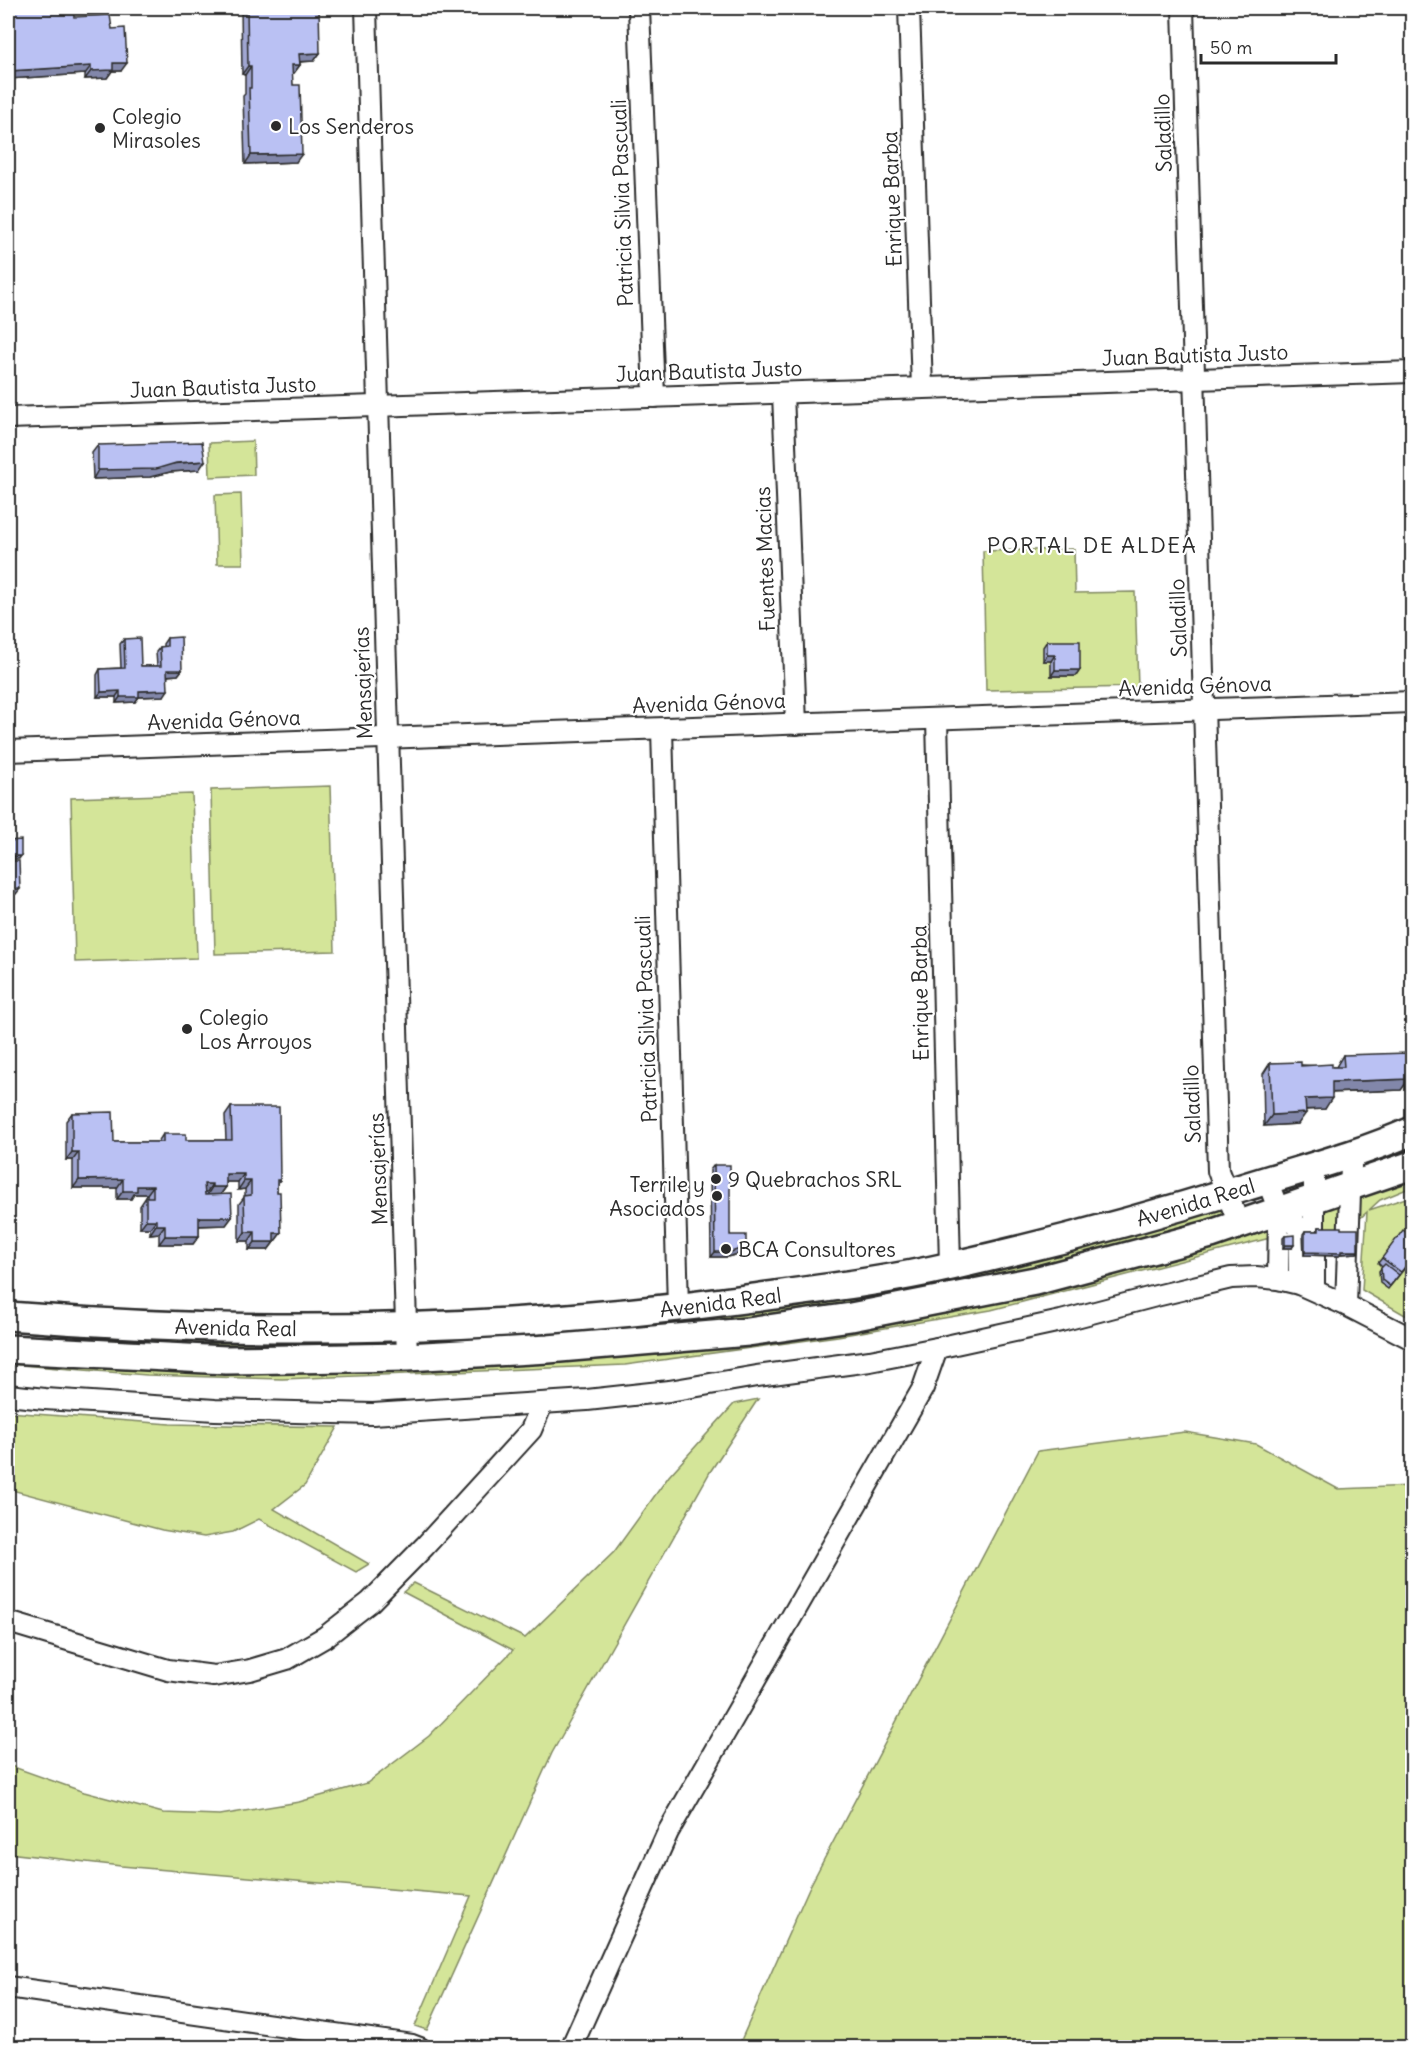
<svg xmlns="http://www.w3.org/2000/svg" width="1420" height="2055" font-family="Delius,sans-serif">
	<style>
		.green { fill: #d4e599; stroke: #808862; stroke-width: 1.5 }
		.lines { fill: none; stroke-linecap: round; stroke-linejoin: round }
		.minor-casing { stroke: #2b2b2b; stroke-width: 24 }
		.secondary-casing { stroke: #2b2b2b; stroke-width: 32 }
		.minor { stroke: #fff; stroke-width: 20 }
		.secondary { stroke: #fff; stroke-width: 27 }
		.wall { fill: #a0a6d1; stroke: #2b2b2b; stroke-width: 1.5 }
		.shaded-wall { fill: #8287aa; stroke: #2b2b2b; stroke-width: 1.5 }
		.building { fill: #bac1f3; stroke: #2b2b2b; stroke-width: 1.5 }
		.poi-dot { fill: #2b2b2b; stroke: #fff; stroke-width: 2 }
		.labels { text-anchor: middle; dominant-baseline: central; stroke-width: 4.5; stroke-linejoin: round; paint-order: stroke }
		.poi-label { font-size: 21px; fill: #2b2b2b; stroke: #fff; text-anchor: start }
		.street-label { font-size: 21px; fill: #2b2b2b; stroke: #fff }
		.neighbourhood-label { font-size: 22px; letter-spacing: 1.5px; fill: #2b2b2b; stroke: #fff }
	</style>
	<rect width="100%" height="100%" fill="#fff"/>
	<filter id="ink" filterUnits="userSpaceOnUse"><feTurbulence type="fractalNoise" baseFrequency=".0167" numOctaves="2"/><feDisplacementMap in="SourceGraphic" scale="12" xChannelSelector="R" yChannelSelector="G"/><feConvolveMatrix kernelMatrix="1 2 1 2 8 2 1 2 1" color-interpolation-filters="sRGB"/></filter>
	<g filter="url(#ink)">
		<!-- green -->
		<g class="green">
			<polygon points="253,441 254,475 210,477 209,443"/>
			<polygon points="241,494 243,564 217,564 215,495"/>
			<polygon points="1074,549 1075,593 1135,592 1138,687 986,690 983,551"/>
			<polygon points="330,786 335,951 215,954 211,790"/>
			<polygon points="192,794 197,958 75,962 71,798"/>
			<polygon points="1412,1137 1412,1159 1370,1168 1367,1159"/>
			<polygon points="1412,1165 1412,1187 1380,1200 1369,1210 1412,1196 1412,1316 1405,1315 1362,1290 1367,1212 1356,1222 1304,1238 1266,1239 991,1310 838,1336 625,1365 282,1379 147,1375 8,1364 8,1349 407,1357 948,1299"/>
			<polygon points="1218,1204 1225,1213 1224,1218 1166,1241 812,1319 421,1347 421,1338 689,1314"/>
			<polygon points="8,1322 187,1333 185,1343 316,1345 318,1335 394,1338 395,1347 98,1346 97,1337 8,1331"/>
			<polygon points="758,1399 710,1472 552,1753 427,2030 415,2026 471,1896 121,1866 8,1853 8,1765 84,1792 163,1813 220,1815 299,1802 367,1783 429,1736 513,1650 403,1592 414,1583 525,1638 614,1552 669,1476 734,1404"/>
			<polygon points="8,1412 170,1424 338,1427 305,1485 274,1509 369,1564 356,1572 259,1519 233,1532 204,1537 162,1530 8,1489"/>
			<polygon points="1185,1432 1256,1444 1338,1489 1412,1486 1412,2047 738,2047 809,1888 1038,1451"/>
		</g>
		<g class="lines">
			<defs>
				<g id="minor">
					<polyline points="366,8 407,1357"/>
					<polyline points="639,8 654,397"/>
					<polyline points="909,8 922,388"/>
					<polyline points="1183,8 1218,1171 1239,1224"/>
					<polyline points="783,393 796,724"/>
					<polyline points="8,418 1412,372"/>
					<polyline points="937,719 950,1266"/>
					<polyline points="662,729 678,1307"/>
					<polyline points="8,751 1412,702"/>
					<polyline points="1310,1167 1314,1179 1314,1290"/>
					<polyline points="1267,1180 1279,1211 1278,1279"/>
					<polyline points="1279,1211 1294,1221 1299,1229 1299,1284"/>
					<polyline points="1346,1305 1351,1166 1347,1155"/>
					<polyline points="8,1395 45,1399 215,1410 373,1414 587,1400 669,1391 757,1376 870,1361 937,1348 1061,1321 1156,1296 1231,1278 1256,1277 1278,1279 1299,1284 1346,1305 1412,1339"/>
					<polyline points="8,1622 168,1670 214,1676 250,1670 287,1659 325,1637 370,1602 425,1546 531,1430 542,1404"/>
					<polyline points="8,1987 412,2045 420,2048"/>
					<polyline points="571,2048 668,1832 923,1388 937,1348"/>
				</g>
				<g id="secondary">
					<path id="s1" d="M 8,1316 C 256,1336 505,1332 753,1298 C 819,1289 886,1281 951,1266 C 1049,1244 1146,1218 1242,1188 C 1299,1170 1358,1155 1412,1131"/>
					<polyline points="8,1349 226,1360 407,1357 548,1349 748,1332 851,1317 1035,1281 1211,1234 1412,1165"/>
				</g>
			</defs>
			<!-- minor casing -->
			<use href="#minor" class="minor-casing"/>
			<!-- secondary casing -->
			<use href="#secondary" class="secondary-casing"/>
			<!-- minor -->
			<use href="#minor" class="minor"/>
			<!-- secondary -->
			<use href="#secondary" class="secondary"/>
		</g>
		<!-- wall -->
		<g class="wall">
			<polygon points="241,8 303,8 320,53 314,61 300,62 300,65 294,73 292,73 296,162 245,164 243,96 245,94 245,75 242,74"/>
			<polygon points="8,10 74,17 112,29 121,71 112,71 107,78 85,79 85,74 8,79"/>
			<polygon points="98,445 199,470 170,472 150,477 93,479 92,453"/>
			<polygon points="167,638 182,670 178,675 168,676 164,696 139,697 135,702 116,703 116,697 97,697 97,675 100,669 121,668 120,644 124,639 141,666 157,666 156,652 160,647 163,647 163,644"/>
			<polygon points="1047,641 1080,670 1076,676 1051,676 1051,661 1043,661 1043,647"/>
			<polygon points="1343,1055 1409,1079 1401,1090 1332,1093 1325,1109 1305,1110 1298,1124 1264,1126 1263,1074 1270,1063 1336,1067"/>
			<polygon points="231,1107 280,1180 277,1184 277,1192 281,1233 268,1250 249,1250 249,1241 239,1241 239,1204 245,1196 245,1189 238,1190 238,1182 226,1182 226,1187 221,1194 232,1217 226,1225 199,1226 199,1236 193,1244 159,1244 159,1233 150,1234 150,1228 140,1228 140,1206 146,1197 147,1197 147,1194 134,1194 131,1199 117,1199 117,1188 73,1188 73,1160 66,1160 66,1121 72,1113 114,1142 158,1142 163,1134 186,1140 226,1140 225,1116"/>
			<polygon points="714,1165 730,1235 746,1247 742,1253 727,1257 711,1257 710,1170"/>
			<polygon points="1319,1227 1341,1229 1358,1251 1357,1253 1341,1254 1339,1256 1304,1255 1303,1234 1305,1231 1317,1231"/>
			<polygon points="1285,1236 1292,1248 1283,1248 1283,1238"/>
			<polygon points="1382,1258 1413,1258 1388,1289 1380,1283 1379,1271 1382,1267 1378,1263"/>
		</g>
		<!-- shaded-wall -->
		<g class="shaded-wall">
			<polygon points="504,8 547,8 503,10"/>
			<polygon points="320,53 314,61 294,62 299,54"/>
			<polygon points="113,63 127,63 121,71 112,71 107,78 85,79 91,71"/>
			<polygon points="292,65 300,65 294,73 286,74"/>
			<polygon points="91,66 85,74 8,79 8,71"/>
			<polygon points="248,66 251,66 245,75 242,74"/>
			<polygon points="302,154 296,162 245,164 251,155"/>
			<polygon points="205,461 199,470 170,472 150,477 93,479 98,470"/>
			<polygon points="1047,655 1055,655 1051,661 1043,661"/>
			<polygon points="167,670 182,670 178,675 164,676"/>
			<polygon points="1055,670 1080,670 1076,676 1051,676"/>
			<polygon points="168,690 164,696 139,697 135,702 116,703 120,697 139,691"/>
			<polygon points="120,691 116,697 97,697 101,692"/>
			<polygon points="21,856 19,859 8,859 8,857"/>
			<polygon points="8,889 20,889 16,894 8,895"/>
			<polygon points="1409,1079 1401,1090 1324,1093 1332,1082"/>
			<polygon points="1332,1098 1325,1109 1297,1110 1305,1099"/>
			<polygon points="1306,1113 1298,1124 1264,1126 1272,1115"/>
			<polygon points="72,1152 79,1152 73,1160 66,1160"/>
			<polygon points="226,1174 244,1174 238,1182 220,1182"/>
			<polygon points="123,1179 117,1188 73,1188 79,1180"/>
			<polygon points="244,1181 251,1181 245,1189 238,1190"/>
			<polygon points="204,1184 212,1184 207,1192 199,1192"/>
			<polygon points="137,1186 153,1186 147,1194 134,1194 131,1199 117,1199 123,1191"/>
			<polygon points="212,1187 226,1187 220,1195 207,1195"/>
			<polygon points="199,1217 232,1217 226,1225 193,1226"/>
			<polygon points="146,1220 156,1220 150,1228 140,1228"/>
			<polygon points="156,1225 165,1225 159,1233 150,1234"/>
			<polygon points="245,1232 255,1232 249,1241 239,1241"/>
			<polygon points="274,1233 281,1233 275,1241 268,1241"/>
			<polygon points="165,1236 199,1236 193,1244 159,1244"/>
			<polygon points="255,1242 274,1242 268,1250 249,1250"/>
			<polygon points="1285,1245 1294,1245 1292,1248 1283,1248"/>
			<polygon points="746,1247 742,1253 727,1257 711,1257 715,1252"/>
			<polygon points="1358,1251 1357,1253 1341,1254 1339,1256 1304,1255 1305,1252"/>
		</g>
		<!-- building -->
		<g class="building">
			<polygon points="47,8 73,8 74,17 110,15 112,29 125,28 127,63 113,63 113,70 91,71 91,66 8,71 8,10"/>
			<polygon points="247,8 319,8 320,53 299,54 300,65 292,65 293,85 300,85 302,154 251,155 249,88 251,88 251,66 248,66"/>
			<polygon points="202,442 205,461 176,463 156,469 98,470 98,445"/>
			<polygon points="181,637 182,670 167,670 168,690 139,691 139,697 120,697 120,691 101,692 100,669 125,668 124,639 140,638 141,666 161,666 160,647 167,646 167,638"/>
			<polygon points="1047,641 1080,641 1080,670 1055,670 1055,655 1047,655"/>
			<polygon points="21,840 21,856 8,856 8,841"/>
			<polygon points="8,861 19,861 20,889 8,889"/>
			<polygon points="1408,1053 1409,1079 1332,1082 1332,1098 1305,1099 1306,1113 1272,1115 1270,1063 1301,1062 1301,1066 1332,1064 1332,1067 1344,1067 1343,1055"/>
			<polygon points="231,1107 279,1107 280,1180 277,1180 277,1192 280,1192 281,1233 274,1233 274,1242 255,1242 255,1232 245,1232 244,1196 251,1195 251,1181 244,1181 244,1174 226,1174 226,1187 212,1187 212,1184 204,1184 205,1195 231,1194 232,1217 199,1217 199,1236 165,1236 165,1225 156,1225 156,1220 146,1220 146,1197 153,1197 153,1186 137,1186 137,1191 123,1191 123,1179 79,1180 79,1152 72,1152 72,1113 113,1112 114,1142 163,1142 163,1134 186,1134 186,1140 232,1140"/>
			<polygon points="714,1165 730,1165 730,1235 746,1235 746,1247 731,1252 715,1252"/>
			<polygon points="1319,1227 1341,1227 1341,1229 1358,1229 1358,1251 1341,1251 1341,1253 1305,1252 1305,1231 1319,1231"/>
			<polygon points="1413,1227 1413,1257 1401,1272 1382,1258 1403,1230 1407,1233"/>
			<polygon points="1294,1235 1294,1245 1285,1245 1285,1236"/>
			<polygon points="1385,1264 1399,1275 1390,1286 1382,1280 1381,1268"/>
		</g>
	</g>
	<!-- markers -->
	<g class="poi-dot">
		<circle cx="276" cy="126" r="6"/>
		<circle cx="100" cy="128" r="6"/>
		<circle cx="187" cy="1029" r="6"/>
		<circle cx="716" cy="1179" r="6"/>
		<circle cx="717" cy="1196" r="6"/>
		<circle cx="726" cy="1249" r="6"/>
	</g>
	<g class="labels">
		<!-- poi labels -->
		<g class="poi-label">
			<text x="112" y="116">Colegio<tspan x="112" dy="24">Mirasoles</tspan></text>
			<text x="288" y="126">Los Senderos</text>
			<text x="199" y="1017">Colegio<tspan x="199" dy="24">Los Arroyos</tspan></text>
			<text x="728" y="1179">9 Quebrachos SRL</text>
			<text x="705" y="1184" text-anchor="end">Terrile y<tspan x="705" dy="24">Asociados</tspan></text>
			<text x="738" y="1249">BCA Consultores</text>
		</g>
		<!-- street labels -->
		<g class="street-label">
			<text transform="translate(1163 133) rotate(-92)">Saladillo</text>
			<text transform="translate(892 199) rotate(-92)">Enrique Barba</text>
			<text transform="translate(622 203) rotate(-92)">Patricia Silvia Pascuali</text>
			<text transform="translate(1195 355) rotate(-2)">Juan Bautista Justo</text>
			<text transform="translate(709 371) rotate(-2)">Juan Bautista Justo</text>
			<text transform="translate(223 387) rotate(-2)">Juan Bautista Justo</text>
			<text transform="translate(765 559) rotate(-92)">Fuentes Macias</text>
			<text transform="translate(1178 618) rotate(-92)">Saladillo</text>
			<text transform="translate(363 683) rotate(-92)">Mensajerías</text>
			<text transform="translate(1195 686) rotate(-2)">Avenida Génova</text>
			<text transform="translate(709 703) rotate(-2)">Avenida Génova</text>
			<text transform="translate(224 720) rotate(-2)">Avenida Génova</text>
			<text transform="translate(920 993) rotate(-91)">Enrique Barba</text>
			<text transform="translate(646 1019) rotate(-92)">Patricia Silvia Pascuali</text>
			<text transform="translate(1192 1104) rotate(-92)">Saladillo</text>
			<text transform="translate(378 1169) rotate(-92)">Mensajerías</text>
			<text stroke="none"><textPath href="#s1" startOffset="1200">Avenida Real</textPath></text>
			<text stroke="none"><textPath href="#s1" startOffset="714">Avenida Real</textPath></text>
			<text stroke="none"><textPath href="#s1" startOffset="228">Avenida Real</textPath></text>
		</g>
		<!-- neighbourhood labels -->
		<g class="neighbourhood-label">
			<text x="1092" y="545">PORTAL DE ALDEA</text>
		</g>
	</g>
	<!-- margin -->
	<rect width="1420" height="2055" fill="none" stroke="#fff" stroke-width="30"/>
	<rect x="15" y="15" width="1390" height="2025" fill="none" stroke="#2b2b2b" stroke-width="2" filter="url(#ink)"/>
	<!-- scale -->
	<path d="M1201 54v9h135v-9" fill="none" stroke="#2b2b2b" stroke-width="3"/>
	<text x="1210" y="54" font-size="18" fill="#2b2b2b" stroke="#ffffff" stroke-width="4.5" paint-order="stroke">50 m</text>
</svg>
